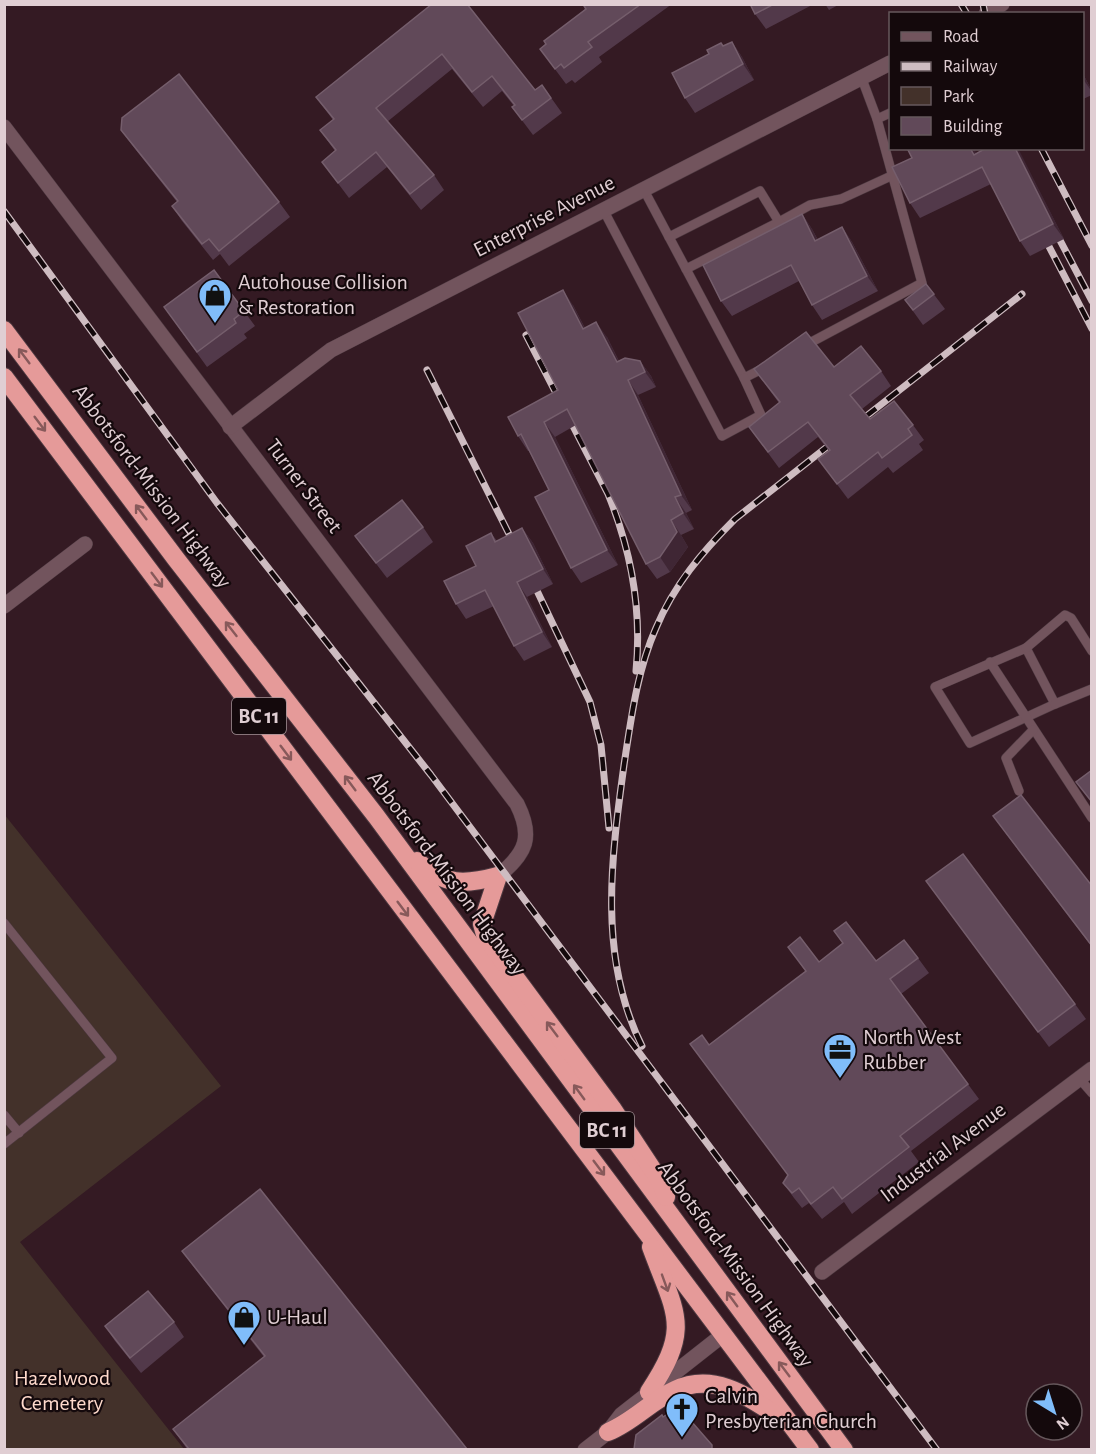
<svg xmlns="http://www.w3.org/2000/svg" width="1096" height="1454" font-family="'Alegreya Sans',sans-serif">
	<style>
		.green { fill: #43312a }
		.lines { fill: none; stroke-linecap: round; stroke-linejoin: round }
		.lane-casing { stroke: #4d3940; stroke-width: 10 }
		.street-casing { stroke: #4d3940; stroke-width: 16 }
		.secondary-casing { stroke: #4d3940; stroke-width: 16 }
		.highway-casing { stroke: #4d3940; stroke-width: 20 }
		.lane { stroke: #72545d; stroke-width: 9 }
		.street { stroke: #72545d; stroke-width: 15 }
		.secondary { stroke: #72545d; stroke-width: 15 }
		.highway { stroke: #e59a99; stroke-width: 18 }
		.rail-casing { stroke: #cebcc1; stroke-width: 7 }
		.rail { stroke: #14090c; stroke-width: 4.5; stroke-dasharray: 14; stroke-linecap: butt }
		.wall { fill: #52394a }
		.shaded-wall { fill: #3f2634 }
		.building { fill: #614959; stroke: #755e6c; stroke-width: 1.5 }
		.oneway { stroke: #87595a }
		.labels { text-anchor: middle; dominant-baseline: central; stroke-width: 4.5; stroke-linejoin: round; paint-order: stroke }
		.shield { fill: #14090c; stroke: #a39397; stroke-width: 1.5 }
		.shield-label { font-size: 21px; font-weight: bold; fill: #e0ced3 }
		.street-label { font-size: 22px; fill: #e0ced3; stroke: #14090c }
		.poi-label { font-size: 22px; fill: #e0ced3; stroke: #14090c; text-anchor: start }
		.park-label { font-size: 22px; fill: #ffdacc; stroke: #14090c }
	</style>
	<rect width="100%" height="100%" fill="#341a23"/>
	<!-- green -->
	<polygon class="green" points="4,814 221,1086 20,1242 184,1449 5,1449"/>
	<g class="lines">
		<defs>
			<g id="lane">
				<polyline points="877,119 890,113"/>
				<polyline points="644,190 744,378 766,367"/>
				<polyline points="604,211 722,436 761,415 744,378"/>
				<polyline points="779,222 810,205 841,199 891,176"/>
				<polyline points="669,237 760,191 779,222 686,269"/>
				<polyline points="804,346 922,283 877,119 862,79"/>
				<polygon points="1026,648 1055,704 970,743 935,687"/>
				<polyline points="1026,648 1065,615 1071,618 1092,651"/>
				<polyline points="990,662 1092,818"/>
				<polyline points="1055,704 1092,689"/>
				<polyline points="1019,791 1006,758 1033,730"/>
				<polyline points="4,923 112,1058 4,1144"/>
				<polyline points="1079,1078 1092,1093"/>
				<polyline points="4,1115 19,1133"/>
			</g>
			<g id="street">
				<polyline points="986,14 1002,4"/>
				<path d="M 4,127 L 517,804 C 533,836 527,853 498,876"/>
				<polyline points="230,427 331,350 890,63"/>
				<polyline points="4,606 85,544"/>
				<polyline points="822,1272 1092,1069"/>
			</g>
			<polyline id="secondary" points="585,1450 608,1432 621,1415 724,1334"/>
			<g id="highway">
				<polyline points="4,330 176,559 376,816 844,1450"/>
				<polyline points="4,377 810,1450"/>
				<path d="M 417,861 C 444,886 465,885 498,876"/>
				<polyline points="498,876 482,924 486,938 612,1108 662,1184 666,1197"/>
				<path d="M 649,1392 C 692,1327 676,1315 651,1247"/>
				<path d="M 608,1432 C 633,1422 651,1401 675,1390 C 715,1371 750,1398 782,1419"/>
			</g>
		</defs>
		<!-- lane casing -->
		<use href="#lane" class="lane-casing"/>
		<!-- street casing -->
		<use href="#street" class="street-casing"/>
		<!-- secondary casing -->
		<use href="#secondary" class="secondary-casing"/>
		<!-- highway casing -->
		<use href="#highway" class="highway-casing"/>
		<!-- lane -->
		<use href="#lane" class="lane"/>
		<!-- street -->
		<use href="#street" class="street"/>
		<!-- secondary -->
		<use href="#secondary" class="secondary"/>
		<!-- highway -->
		<use href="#highway" class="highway"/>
		<defs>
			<g id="rail">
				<polyline points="961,4 967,14"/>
				<polyline points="983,4 985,14"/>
				<polyline points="1041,148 1092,246"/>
				<polyline points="4,211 217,503 431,775 937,1450"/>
				<polyline points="1053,227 1092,301"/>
				<polyline points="1042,233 1092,329"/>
				<path d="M 526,335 L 608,494 C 631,550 642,610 636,671"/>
				<polyline points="427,370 517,550"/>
				<polyline points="530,576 590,702 601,745 609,828"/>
				<path d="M 642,1046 C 598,958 611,860 624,765 C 631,719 637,671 656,628 C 674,585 702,552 735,519 L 1022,294"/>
			</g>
		</defs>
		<!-- rail casing -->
		<use href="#rail" class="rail-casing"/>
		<!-- rail -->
		<use href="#rail" class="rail"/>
	</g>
	<!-- wall -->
	<g class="wall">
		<polygon points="432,4 535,90 542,85 562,113 533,135 512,107 514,106 502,91 483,107 452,69 387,122 434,175 444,190 421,210 387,167 349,198 322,162 335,151 320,130 333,120 316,97"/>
		<polygon points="582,4 672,4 599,57 602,62 575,83 572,80 566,84 540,49 585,9"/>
		<polygon points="750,4 814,4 766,29 755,14"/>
		<polygon points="825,4 840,4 829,10"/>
		<polygon points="732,42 742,57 754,80 695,113 685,98 723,46"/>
		<polygon points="1083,74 1092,91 1092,95 1083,99"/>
		<polygon points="121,130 279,202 290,217 229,266 220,254 213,260 182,221 172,206 177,202 132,145"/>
		<polygon points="986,148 1017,148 1064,239 1030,256 1020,241 991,184 920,218 910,203 976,154"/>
		<polygon points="802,214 812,229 818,240 842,227 852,242 878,291 822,320 812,305 799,281 732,316 721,301"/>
		<polygon points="926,284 945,309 923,325 905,300"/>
		<polygon points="573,305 585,328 607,337 619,361 640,361 651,376 656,387 638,395 692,510 686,513 694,529 681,535 688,547 670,572 657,579 646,564 576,425 555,437 618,565 581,583 571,568 549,490 529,451 528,451 518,436 558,390"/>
		<polygon points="164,307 244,311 255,326 244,334 247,338 207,367"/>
		<polygon points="834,367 881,371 891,386 862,409 870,419 913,425 924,440 919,444 923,450 893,473 888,467 848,499 818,459 829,451 818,437 779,468 749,427 779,403 754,369"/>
		<polygon points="423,527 433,542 387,578 355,536"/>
		<polygon points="522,528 533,543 553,584 527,597 552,647 524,661 514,646 494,606 466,619 456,604 476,566 491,533 497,541"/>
		<polygon points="993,816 1092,886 1092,947 1004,831"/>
		<polygon points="926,881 1075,1004 1086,1019 1049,1047"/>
		<polygon points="834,931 876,961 918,958 929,973 901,994 979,1099 911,1151 919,1162 852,1214 844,1202 822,1219 809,1203 802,1208 794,1198 783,1183 788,1175 690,1044 709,1045 806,972 788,947 819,962 843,944"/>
		<polygon points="182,1251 467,1449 187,1449 173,1429 264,1357 193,1266"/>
		<polygon points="174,1322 184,1337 141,1373 115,1341 105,1326"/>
	</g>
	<!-- shaded-wall -->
	<g class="shaded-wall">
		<polygon points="732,42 742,57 754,80 743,64"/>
		<polygon points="1083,74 1092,91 1092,92 1083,79"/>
		<polygon points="970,148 974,148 984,170 974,155"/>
		<polygon points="1015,148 1017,148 1020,152 1064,239 1053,224"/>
		<polygon points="802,214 812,229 826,256 815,241"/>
		<polygon points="842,227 852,242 878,291 867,276"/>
		<polygon points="563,290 573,305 593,344 583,329"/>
		<polygon points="596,322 607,337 627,378 617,362"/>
		<polygon points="640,361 651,376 656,387 645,372"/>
		<polygon points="628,380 638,395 692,510 681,495"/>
		<polygon points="544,422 555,437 618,565 607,550"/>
		<polygon points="675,497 686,513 694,529 683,513"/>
		<polygon points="671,520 681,535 688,547 670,572 660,557"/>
		<polygon points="522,528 533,543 553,584 543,569"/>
		<polygon points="517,582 527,597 552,647 542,632"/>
	</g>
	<!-- building -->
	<g class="building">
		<polygon points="432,4 467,4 535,90 542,85 551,98 522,120 512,107 515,105 492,76 472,92 442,54 376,108 434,175 410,194 376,152 338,183 322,162 336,150 320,130 334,119 316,97"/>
		<polygon points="583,4 641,4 588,42 592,47 564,68 561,64 555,69 540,49 546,44 544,41 586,9"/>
		<polygon points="750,4 774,4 755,14"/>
		<polygon points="732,42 743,64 685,98 672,73 709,54 707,50 721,43 723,46"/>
		<polygon points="179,74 279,202 219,251 209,239 202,244 172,206 178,201 121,130 122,118"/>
		<polygon points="907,148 970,148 974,155 986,148 1015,148 1053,224 1020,241 982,167 910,203 892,167 912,158"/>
		<polygon points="802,214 815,241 842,227 867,276 812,305 791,265 721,301 703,265"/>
		<polygon points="214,270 244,311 234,319 236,323 197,352 164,307"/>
		<polygon points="926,284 934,294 913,310 905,300"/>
		<polygon points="563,290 583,329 596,322 617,362 625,358 640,361 645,372 628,380 681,495 675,497 683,513 671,520 677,532 660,557 646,564 567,409 544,422 607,550 571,568 535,497 549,490 521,434 518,436 508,417 558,390 518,313"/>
		<polygon points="806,332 834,367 861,346 881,371 850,395 870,419 894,401 913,425 908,429 912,435 882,458 878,452 837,484 818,459 830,450 808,422 768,452 749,427 780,402 754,369"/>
		<polygon points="402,500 423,527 376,563 355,536"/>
		<polygon points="522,528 543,569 517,582 542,632 514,646 485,590 456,604 444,581 476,566 466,546 491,533 495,542"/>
		<polygon points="1092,770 1092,802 1076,782"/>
		<polygon points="1021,795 1092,886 1092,946 993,816"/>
		<polygon points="963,854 1075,1004 1038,1032 926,881"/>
		<polygon points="846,922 876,961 904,940 918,958 890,979 968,1084 900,1136 909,1147 842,1199 833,1187 811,1204 799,1188 792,1193 783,1183 788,1175 690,1044 702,1035 709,1045 806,971 788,947 800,937 819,962 843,943 834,931"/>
		<polygon points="260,1189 467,1449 189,1449 173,1429 265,1356 182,1251"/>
		<polygon points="148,1291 174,1322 130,1358 105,1326"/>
		<polygon points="672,1411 684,1413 712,1445 712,1449 634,1449 636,1435 662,1415 663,1417"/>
	</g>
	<!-- one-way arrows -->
	<defs><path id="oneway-shaft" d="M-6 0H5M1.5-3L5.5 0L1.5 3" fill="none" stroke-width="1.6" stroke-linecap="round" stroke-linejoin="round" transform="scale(1.5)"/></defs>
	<g class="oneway">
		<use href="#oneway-shaft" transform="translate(24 356) rotate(-127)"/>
		<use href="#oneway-shaft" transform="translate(40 424) rotate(53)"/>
		<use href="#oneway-shaft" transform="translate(141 512) rotate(-127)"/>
		<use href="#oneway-shaft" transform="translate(157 580) rotate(53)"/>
		<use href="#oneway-shaft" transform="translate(231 629) rotate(-128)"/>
		<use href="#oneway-shaft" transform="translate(286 753) rotate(53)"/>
		<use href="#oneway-shaft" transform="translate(350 783) rotate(-127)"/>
		<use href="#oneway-shaft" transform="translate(403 909) rotate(53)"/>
		<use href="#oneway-shaft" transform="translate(552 1029) rotate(-127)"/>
		<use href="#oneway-shaft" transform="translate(579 1092) rotate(-126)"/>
		<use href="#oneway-shaft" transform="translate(599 1168) rotate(53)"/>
		<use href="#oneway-shaft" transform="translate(665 1283) rotate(70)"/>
		<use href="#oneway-shaft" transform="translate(732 1299) rotate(-126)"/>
		<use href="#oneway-shaft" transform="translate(784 1369) rotate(-127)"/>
	</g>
	<!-- icons -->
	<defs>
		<symbol id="shop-pin" viewBox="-11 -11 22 30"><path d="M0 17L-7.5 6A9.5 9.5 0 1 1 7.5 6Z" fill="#80bdfa" stroke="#14090c"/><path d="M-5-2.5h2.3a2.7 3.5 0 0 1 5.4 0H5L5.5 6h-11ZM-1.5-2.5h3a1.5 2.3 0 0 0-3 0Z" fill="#111"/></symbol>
		<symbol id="office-pin" viewBox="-11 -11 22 30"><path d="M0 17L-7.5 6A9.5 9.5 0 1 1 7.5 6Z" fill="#80bdfa" stroke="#14090c"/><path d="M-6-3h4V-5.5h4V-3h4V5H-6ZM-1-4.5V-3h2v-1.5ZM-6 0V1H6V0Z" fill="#111"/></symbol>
		<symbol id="church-pin" viewBox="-11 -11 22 30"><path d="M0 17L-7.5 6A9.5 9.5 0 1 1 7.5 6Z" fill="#80bdfa" stroke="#14090c"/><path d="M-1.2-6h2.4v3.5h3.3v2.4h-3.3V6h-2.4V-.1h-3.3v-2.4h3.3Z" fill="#111"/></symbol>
	</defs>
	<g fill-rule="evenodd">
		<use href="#shop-pin" x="196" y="276" width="38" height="52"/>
		<use href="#office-pin" x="821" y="1031" width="38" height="52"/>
		<use href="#shop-pin" x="225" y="1298" width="38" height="52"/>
		<use href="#church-pin" x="663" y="1390" width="38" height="52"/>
	</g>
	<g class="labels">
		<!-- shield labels -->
		<g class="shield">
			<rect x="232" y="698" width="54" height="36" rx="4.5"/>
			<rect x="580" y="1112" width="54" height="36" rx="4.5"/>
		</g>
		<g class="shield-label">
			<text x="259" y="716">BC 11</text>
			<text x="607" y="1130">BC 11</text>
		</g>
		<!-- street labels -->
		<g class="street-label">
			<text transform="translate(544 216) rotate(-27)">Enterprise Avenue</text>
			<text transform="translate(152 486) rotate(53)">Abbotsford-Mission Highway</text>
			<text transform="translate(304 486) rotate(53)">Turner Street</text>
			<text transform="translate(447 873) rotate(53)">Abbotsford-Mission Highway</text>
			<text transform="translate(943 1152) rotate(-37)">Industrial Avenue</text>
			<text transform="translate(736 1264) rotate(54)">Abbotsford-Mission Highway</text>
		</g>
		<!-- poi labels -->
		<g class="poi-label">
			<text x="238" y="282">Autohouse Collision<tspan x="238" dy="25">&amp; Restoration</tspan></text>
			<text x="863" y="1037">North West<tspan x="863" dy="25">Rubber</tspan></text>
			<text x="267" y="1317">U-Haul</text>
			<text x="705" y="1396">Calvin<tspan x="705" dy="25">Presbyterian Church</tspan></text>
		</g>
		<!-- park labels -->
		<g class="park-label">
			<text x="62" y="1378">Hazelwood<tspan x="62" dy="25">Cemetery</tspan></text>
		</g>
	</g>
	<!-- border -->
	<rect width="1096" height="1454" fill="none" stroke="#e0ced3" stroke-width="12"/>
	<!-- legend -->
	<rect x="889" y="12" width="195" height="138" fill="#14090c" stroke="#66585c" stroke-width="1.5"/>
	<rect x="901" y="32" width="30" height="9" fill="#72545d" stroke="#66585c" stroke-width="1.5"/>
	<text x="943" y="42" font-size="18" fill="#e0ced3">Road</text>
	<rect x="901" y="62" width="30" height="9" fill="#cebcc1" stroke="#66585c" stroke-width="1.5"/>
	<text x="943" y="72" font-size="18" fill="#e0ced3">Railway</text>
	<rect x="901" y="87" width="30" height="18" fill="#43312a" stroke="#66585c" stroke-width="1.5"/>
	<text x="943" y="102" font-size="18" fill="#e0ced3">Park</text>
	<rect x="901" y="117" width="30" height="18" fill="#614959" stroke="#66585c" stroke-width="1.5"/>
	<text x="943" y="132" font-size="18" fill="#e0ced3">Building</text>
	<!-- north arrow -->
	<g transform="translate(1054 1412) rotate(142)"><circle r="28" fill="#14090c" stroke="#66585c" stroke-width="1.5"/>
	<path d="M0-4.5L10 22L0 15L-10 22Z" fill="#80bdfa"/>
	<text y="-9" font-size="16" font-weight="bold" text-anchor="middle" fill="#e0ced3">N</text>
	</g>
</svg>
